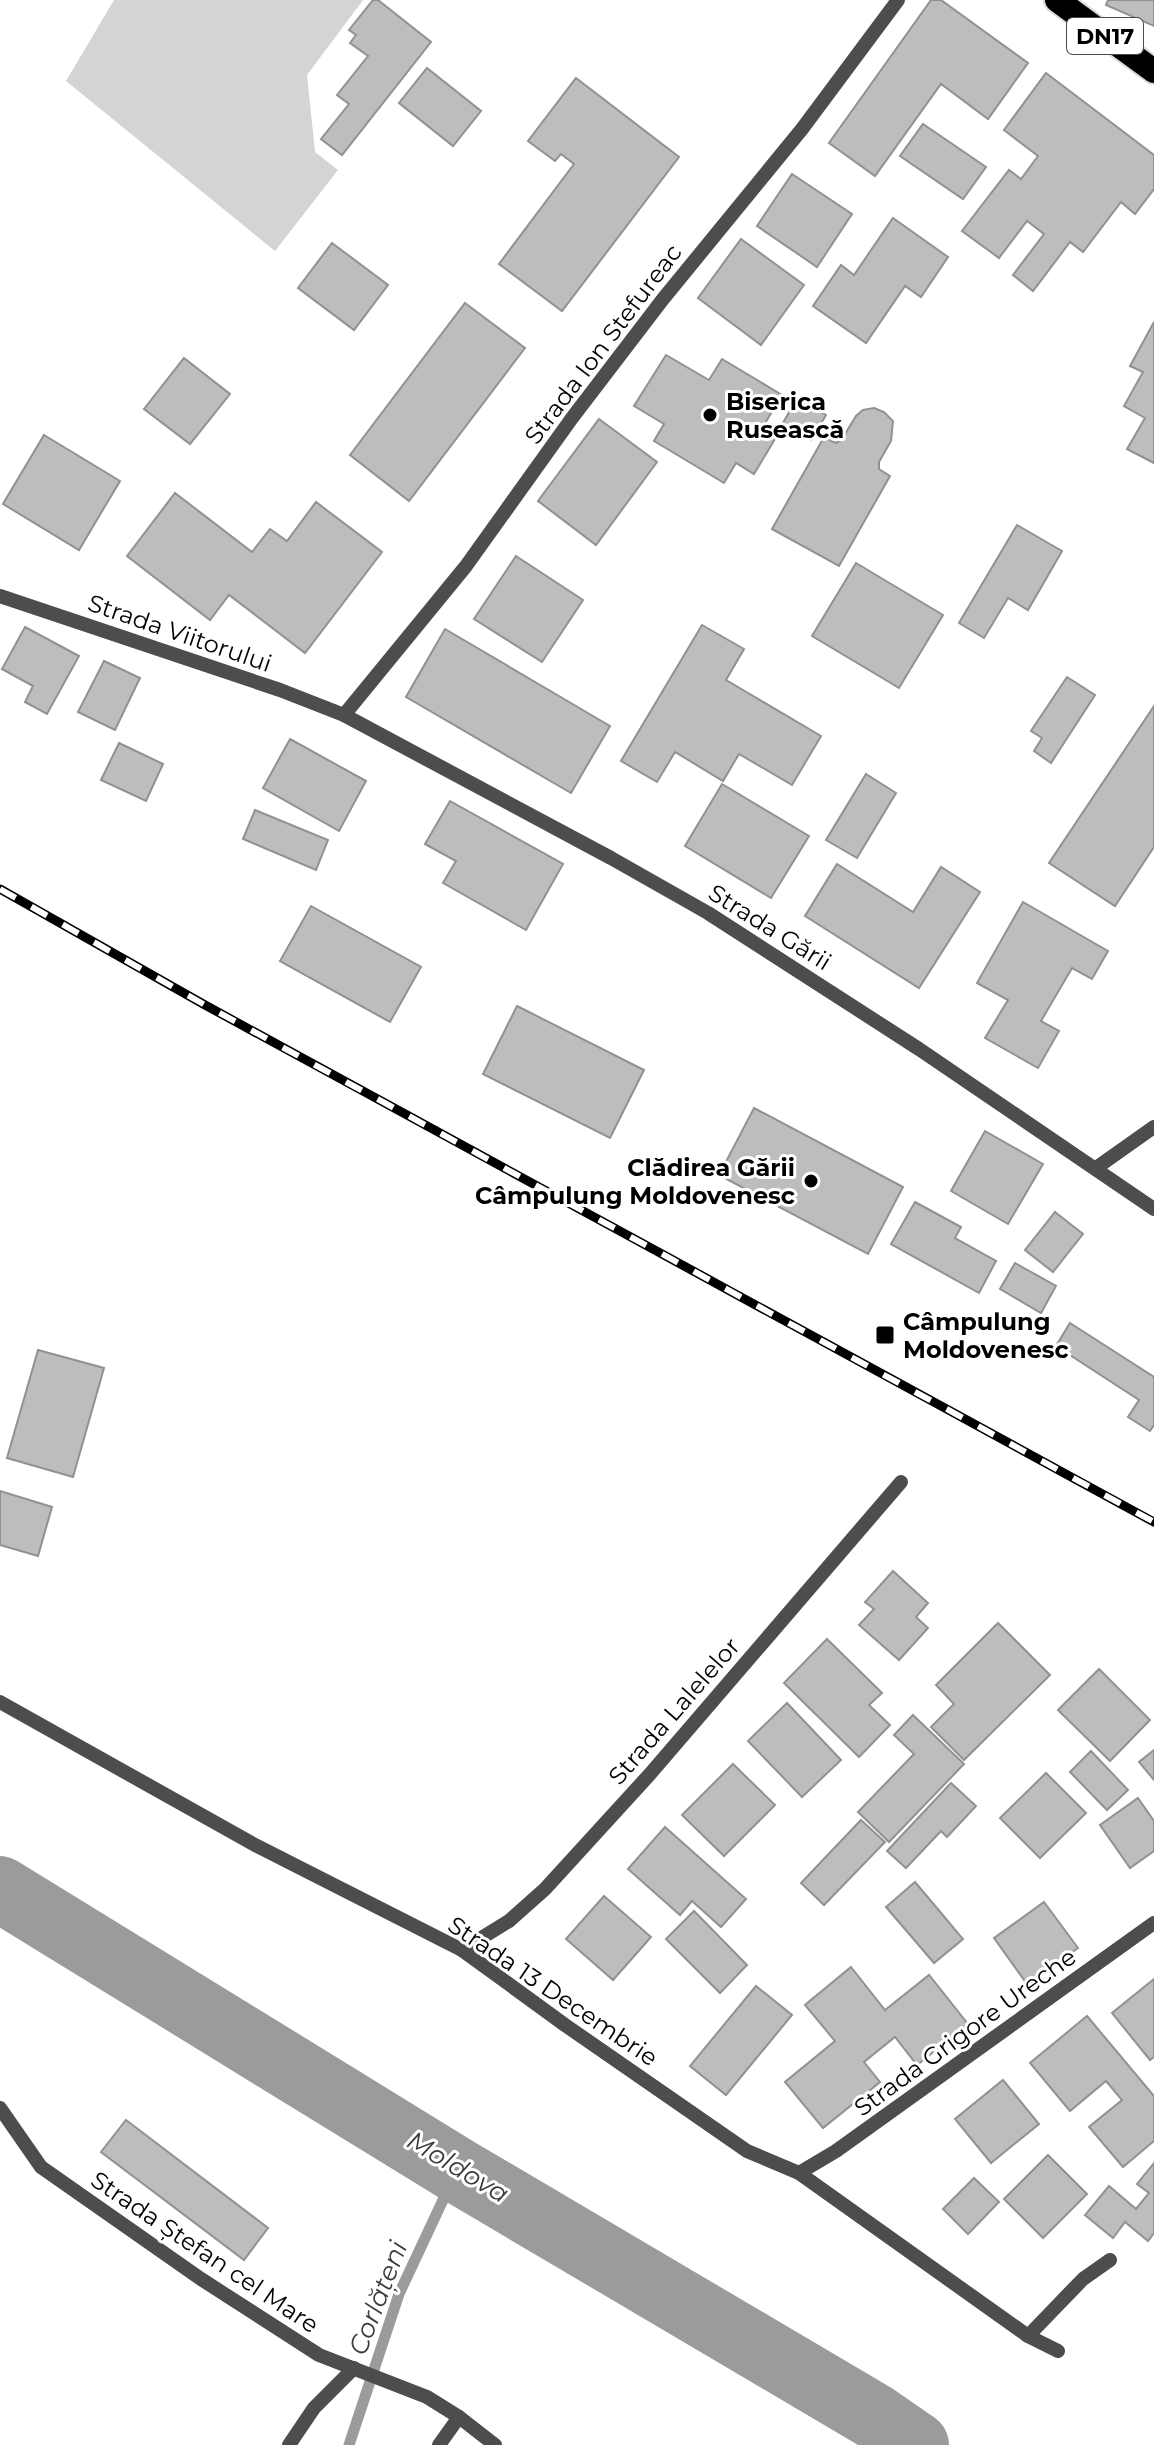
<svg xmlns="http://www.w3.org/2000/svg" width="1154" height="2445" font-family="Montserrat,sans-serif">
	<style>
		.green { fill: #d4d4d4 }
		.lines { fill: none; stroke-linecap: round; stroke-linejoin: round }
		.stream { stroke: #9b9b9b; stroke-width: 11 }
		.river { stroke: #9b9b9b; stroke-width: 66 }
		.building { fill: #bdbdbd; stroke: #919191; stroke-width: 2 }
		.highway-casing { stroke: #dbdbdb; stroke-width: 28 }
		.minor { stroke: #4d4d4d; stroke-width: 14 }
		.highway { stroke: #000; stroke-width: 24 }
		.rail-casing { stroke: #000; stroke-width: 9 }
		.rail { stroke: #fff; stroke-width: 6; stroke-dasharray: 18; stroke-linecap: butt }
		.poi-dot { fill: #000; stroke: #fff; stroke-width: 3 }
		.labels { text-anchor: middle; dominant-baseline: central; stroke-width: 6; stroke-linejoin: round; paint-order: stroke }
		.shield { fill: #fff; stroke: #4c4c4c; stroke-width: 2 }
		.shield-label { font-size: 22px; font-weight: bold; fill: #000 }
		.street-label { font-size: 24px; fill: #000; stroke: #fff }
		.poi-label { font-size: 24px; font-weight: bold; fill: #000; stroke: #fff; text-anchor: start }
		.water-label { font-size: 26px; font-style: italic; fill: #3c3c3c; stroke: #fff }
	</style>
	<rect width="100%" height="100%" fill="#fff"/>
	<!-- green -->
	<polygon class="green" points="114,0 363,0 307,75 315,152 338,170 275,251 66,81"/>
	<g class="lines">
		<!-- stream -->
		<polyline class="stream" points="349,2445 399,2294 457,2170"/>
		<!-- river -->
		<polyline class="river" points="0,1889 457,2170 874,2416 916,2445"/>
	</g>
	<!-- building -->
	<g class="building">
		<polygon points="373,0 378,0 431,42 342,155 321,139 349,104 337,95 368,56 350,43 356,35 349,30"/>
		<polygon points="931,0 941,0 1028,63 988,119 941,84 875,176 829,143"/>
		<polygon points="1108,0 1154,0 1154,26 1106,5"/>
		<polygon points="427,68 481,111 453,146 399,103"/>
		<polygon points="1046,73 1154,155 1154,189 1135,214 1121,202 1083,252 1070,242 1033,291 1013,275 1044,234 1027,221 999,258 962,231 1009,170 1021,179 1038,156 1004,130"/>
		<polygon points="576,78 679,157 562,311 499,264 574,164 561,154 555,161 528,141"/>
		<polygon points="923,124 986,167 963,199 900,156"/>
		<polygon points="792,174 852,214 817,267 757,226"/>
		<polygon points="893,218 948,257 921,297 905,286 866,343 813,306 841,265 854,275"/>
		<polygon points="741,239 804,285 761,345 698,298"/>
		<polygon points="332,243 388,285 354,330 298,288"/>
		<polygon points="465,303 525,348 409,501 350,455"/>
		<polygon points="1154,322 1154,463 1127,449 1145,418 1124,406 1143,372 1130,366"/>
		<polygon points="666,355 709,380 722,359 782,395 764,425 778,434 754,474 736,463 724,483 654,441 664,424 634,406"/>
		<polygon points="184,358 230,394 190,444 144,409"/>
		<polygon points="797,398 826,415 811,440 783,423"/>
		<polygon points="874,408 884,412 893,421 891,441 879,462 879,469 890,476 839,566 772,529 824,437 836,443 842,439 856,416 863,410"/>
		<polygon points="599,419 657,462 596,545 538,501"/>
		<polygon points="44,435 120,481 79,550 3,504"/>
		<polygon points="175,493 252,552 270,529 287,541 316,502 382,552 305,653 229,595 210,620 127,556"/>
		<polygon points="1017,525 1062,551 1028,610 1008,598 984,638 959,623"/>
		<polygon points="516,556 583,600 542,662 474,619"/>
		<polygon points="856,563 943,615 899,688 812,636"/>
		<polygon points="702,625 744,649 726,680 821,736 792,785 739,754 723,781 675,752 657,782 621,761"/>
		<polygon points="25,627 79,656 47,714 25,702 33,686 2,669"/>
		<polygon points="445,629 610,726 571,793 406,697"/>
		<polygon points="104,661 140,678 115,730 78,712"/>
		<polygon points="1067,677 1095,695 1051,763 1034,751 1042,738 1031,731"/>
		<polygon points="1154,706 1154,847 1115,906 1049,863"/>
		<polygon points="290,739 366,781 339,831 263,788"/>
		<polygon points="119,743 163,764 146,801 101,780"/>
		<polygon points="866,774 896,793 857,858 826,840"/>
		<polygon points="722,784 809,836 771,898 685,846"/>
		<polygon points="450,801 563,864 526,930 443,883 456,861 425,844"/>
		<polygon points="255,810 328,840 316,870 243,839"/>
		<polygon points="837,864 913,912 941,867 980,892 919,988 805,916"/>
		<polygon points="1023,902 1108,951 1092,979 1072,968 1041,1021 1059,1031 1038,1068 985,1038 1008,1000 977,983"/>
		<polygon points="311,906 421,967 390,1022 280,961"/>
		<polygon points="517,1006 644,1070 610,1138 483,1074"/>
		<polygon points="754,1108 903,1187 868,1254 719,1175"/>
		<polygon points="985,1131 1043,1164 1008,1224 951,1191"/>
		<polygon points="915,1202 961,1227 955,1238 996,1261 979,1293 891,1244"/>
		<polygon points="1055,1212 1083,1234 1053,1272 1025,1250"/>
		<polygon points="1015,1263 1056,1286 1041,1313 1000,1289"/>
		<polygon points="1070,1323 1154,1377 1154,1425 1150,1431 1128,1417 1139,1400 1056,1346"/>
		<polygon points="38,1350 104,1368 73,1477 7,1458"/>
		<polygon points="0,1491 52,1507 38,1556 0,1545"/>
		<polygon points="893,1571 928,1603 916,1617 928,1628 899,1660 859,1625 874,1609 865,1602"/>
		<polygon points="998,1623 1050,1675 964,1760 931,1727 954,1704 936,1685"/>
		<polygon points="827,1639 882,1693 869,1705 890,1725 859,1757 784,1683"/>
		<polygon points="1099,1669 1150,1720 1110,1761 1058,1710"/>
		<polygon points="787,1703 841,1760 802,1797 748,1741"/>
		<polygon points="913,1715 964,1764 889,1842 858,1812 914,1754 894,1735"/>
		<polygon points="1154,1750 1154,1780 1139,1762"/>
		<polygon points="1091,1751 1128,1790 1107,1810 1070,1772"/>
		<polygon points="733,1764 775,1805 724,1856 682,1815"/>
		<polygon points="1046,1773 1086,1813 1040,1858 1000,1818"/>
		<polygon points="951,1783 976,1806 947,1837 941,1831 906,1868 887,1851"/>
		<polygon points="1138,1798 1154,1821 1154,1851 1130,1868 1100,1825"/>
		<polygon points="861,1820 885,1842 824,1905 801,1883"/>
		<polygon points="665,1827 746,1899 721,1927 692,1901 680,1915 628,1869"/>
		<polygon points="915,1882 963,1939 934,1963 886,1907"/>
		<polygon points="604,1896 651,1937 613,1980 566,1939"/>
		<polygon points="1044,1902 1078,1948 1027,1984 994,1938"/>
		<polygon points="694,1911 747,1965 720,1993 666,1939"/>
		<polygon points="851,1967 885,2010 929,1975 968,2024 917,2065 895,2037 864,2062 880,2082 823,2128 785,2082 835,2041 805,2005"/>
		<polygon points="1154,1979 1154,2057 1150,2060 1112,2013"/>
		<polygon points="756,1986 792,2015 726,2095 690,2066"/>
		<polygon points="1087,2016 1154,2096 1154,2141 1123,2167 1089,2127 1122,2100 1106,2081 1070,2111 1030,2063"/>
		<polygon points="1003,2080 1039,2124 991,2163 955,2119"/>
		<polygon points="126,2120 268,2228 244,2260 101,2152"/>
		<polygon points="1048,2155 1087,2194 1043,2238 1004,2199"/>
		<polygon points="1154,2163 1154,2233 1148,2241 1125,2222 1113,2238 1085,2215 1109,2186 1136,2209 1149,2193 1137,2184"/>
		<polygon points="974,2178 999,2202 968,2234 943,2209"/>
	</g>
	<g class="lines">
		<defs>
			<polyline id="highway" points="1057,0 1154,71"/>
		</defs>
		<!-- highway casing -->
		<use href="#highway" class="highway-casing"/>
		<!-- minor -->
		<g class="minor">
			<polyline points="0,596 280,690 344,715 611,858 708,913 919,1049 1154,1209"/>
			<polyline points="344,715 466,566 572,418 663,299 802,129 898,0"/>
			<polyline points="1096,1168 1154,1127"/>
			<polyline points="0,1702 255,1845 462,1950 565,2025 747,2151 799,2173 1028,2336 1058,2351"/>
			<polyline points="462,1950 509,1921 545,1889 650,1774 901,1482"/>
			<polyline points="0,2108 41,2167 201,2279 319,2355 427,2397 459,2417 495,2445"/>
			<polyline points="799,2173 836,2151 1154,1923"/>
			<polyline points="1028,2336 1083,2279 1110,2260"/>
			<polyline points="289,2445 314,2408 354,2368"/>
			<polyline points="439,2445 459,2417"/>
		</g>
		<!-- highway -->
		<use href="#highway" class="highway"/>
		<defs>
			<polyline id="rail" points="0,889 205,1005 1154,1522"/>
		</defs>
		<!-- rail casing -->
		<use href="#rail" class="rail-casing"/>
		<!-- rail -->
		<use href="#rail" class="rail"/>
	</g>
	<!-- markers -->
	<g class="poi-dot">
		<circle cx="710" cy="415" r="8"/>
		<circle cx="811" cy="1181" r="8"/>
		<rect x="875" y="1325" width="20" height="20" rx="4"/>
	</g>
	<g class="labels">
		<!-- shield labels -->
		<rect class="shield" x="1067" y="18" width="76" height="36" rx="6"/>
		<g class="shield-label">
			<text x="1105" y="36">DN17</text>
		</g>
		<!-- street labels -->
		<g class="street-label">
			<text transform="translate(603 344) rotate(-53)">Strada Ion Stefureac</text>
			<text transform="translate(180 633) rotate(19)">Strada Viitorului</text>
			<text transform="translate(770 927) rotate(32)">Strada Gării</text>
			<text transform="translate(674 1711) rotate(-49)">Strada Lalelelor</text>
			<text transform="translate(553 1991) rotate(34)">Strada 13 Decembrie</text>
			<text transform="translate(965 2032) rotate(-36)">Strada Grigore Ureche</text>
			<text transform="translate(205 2252) rotate(34)">Strada Ștefan cel Mare</text>
		</g>
		<!-- poi labels -->
		<g class="poi-label">
			<text x="726" y="401">Biserica<tspan x="726" dy="28">Rusească</tspan></text>
			<text x="795" y="1167" text-anchor="end">Clădirea Gării<tspan x="795" dy="28">Câmpulung Moldovenesc</tspan></text>
			<text x="903" y="1321">Câmpulung<tspan x="903" dy="28">Moldovenesc</tspan></text>
		</g>
		<!-- water labels -->
		<g class="water-label">
			<text transform="translate(458 2167) rotate(31)">Moldova</text>
			<text transform="translate(378 2298) rotate(-69)">Corlățeni</text>
		</g>
	</g>
</svg>
